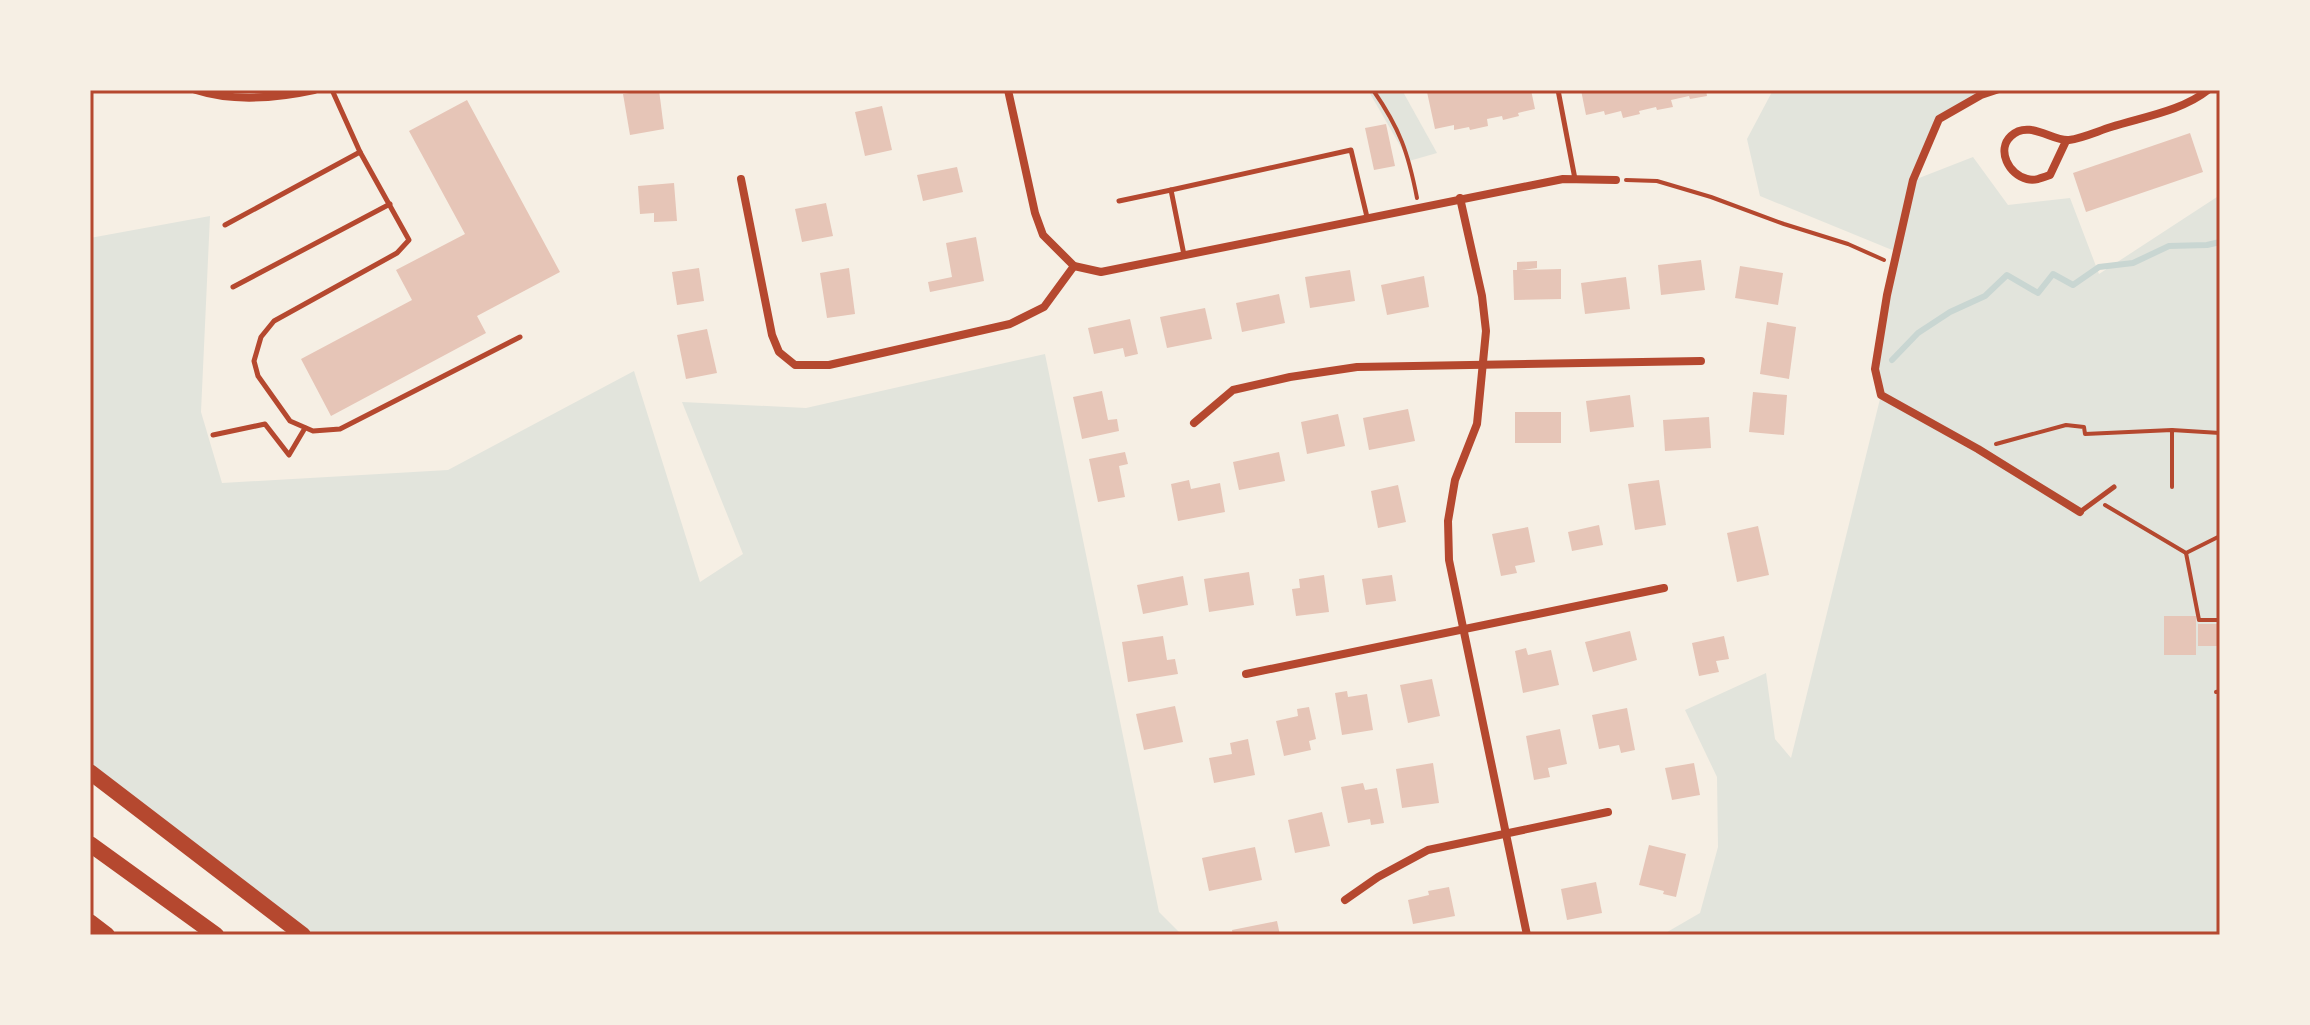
<svg xmlns="http://www.w3.org/2000/svg" width="2310" height="1025" font-family="'PT Sans Narrow',sans-serif">
	<style>
		.green { fill: #e2e4dc }
		.lines { fill: none; stroke-linecap: round; stroke-linejoin: round }
		.stream { stroke: #c9d6d2; stroke-width: 6 }
		.building { fill: #e6c5b7 }
		.path { stroke: #b5482f; stroke-width: 4 }
		.service { stroke: #b5482f; stroke-width: 5 }
		.minor { stroke: #b5482f; stroke-width: 8 }
		.motorway { stroke: #b5482f; stroke-width: 16 }
		.neatline { fill: none; stroke: #b5482f; stroke-width: 3 }
	</style>
	<rect width="100%" height="100%" fill="#f6efe4"/>
	<!-- green -->
	<g class="green">
		<polygon points="1368,90 1402,90 1437,153 1409,161"/>
		<polygon points="1773,90 1979,90 1981,95 1939,119 1914,180 1973,157 2008,205 2070,198 2099,274 2220,195 2220,935 1662,935 1700,913 1718,847 1717,777 1685,710 1766,673 1775,739 1791,758 1881,395 1875,369 1897,252 1760,196 1747,139"/>
		<polygon points="210,216 201,412 222,483 448,470 634,371 700,582 743,554 682,402 806,408 1045,354 1159,912 1182,935 303,935 90,772 90,238"/>
	</g>
	<g class="lines">
		<!-- stream -->
		<polyline class="stream" points="1892,360 1918,333 1950,312 1985,296 2007,275 2038,293 2053,274 2073,285 2099,267 2133,263 2169,246 2207,245 2220,242"/>
	</g>
	<!-- building -->
	<g class="building">
		<polygon points="651,90 659,90 664,129 630,135 623,94"/>
		<polygon points="1436,90 1446,90 1446,92 1454,90 1531,90 1535,109 1518,113 1519,116 1503,120 1502,116 1487,119 1488,126 1470,130 1469,127 1454,130 1454,125 1435,129 1427,92"/>
		<polygon points="1581,90 1706,90 1707,96 1690,99 1689,96 1671,100 1673,107 1657,110 1656,107 1639,111 1640,114 1623,118 1621,111 1605,115 1604,111 1586,115"/>
		<polygon points="467,100 560,272 477,316 486,333 331,416 301,359 412,300 396,270 465,234 409,131"/>
		<polygon points="882,106 892,150 865,156 855,112"/>
		<polygon points="1386,124 1395,166 1374,170 1365,128"/>
		<polygon points="2190,133 2203,172 2086,212 2073,173"/>
		<polygon points="957,167 963,192 923,201 917,175"/>
		<polygon points="674,183 677,221 654,222 654,213 640,214 638,186"/>
		<polygon points="826,203 833,236 802,242 795,209"/>
		<polygon points="976,237 984,281 930,292 928,282 952,277 946,243"/>
		<polygon points="1701,260 1705,290 1661,295 1658,265"/>
		<polygon points="1537,261 1537,268 1521,270 1561,269 1561,299 1514,300 1513,270 1517,270 1517,262"/>
		<polygon points="1740,266 1783,273 1778,305 1735,298"/>
		<polygon points="699,268 704,301 677,305 672,272"/>
		<polygon points="849,268 855,314 827,318 820,273"/>
		<polygon points="1350,270 1355,301 1310,308 1305,277"/>
		<polygon points="1424,276 1429,307 1387,315 1381,285"/>
		<polygon points="1626,277 1630,309 1585,314 1581,283"/>
		<polygon points="1279,294 1285,323 1242,332 1236,303"/>
		<polygon points="1205,308 1212,339 1167,348 1160,317"/>
		<polygon points="1130,319 1138,354 1125,357 1123,348 1094,354 1088,328"/>
		<polygon points="1767,322 1796,327 1789,379 1760,374"/>
		<polygon points="707,329 717,373 686,379 677,335"/>
		<polygon points="1102,391 1108,420 1117,419 1119,431 1082,439 1073,397"/>
		<polygon points="1753,392 1787,395 1784,435 1749,432"/>
		<polygon points="1630,395 1634,427 1590,432 1586,401"/>
		<polygon points="1408,409 1415,441 1369,450 1363,418"/>
		<rect x="1515" y="412" width="46" height="31"/>
		<polygon points="1338,414 1345,446 1307,454 1301,422"/>
		<polygon points="1709,417 1711,448 1665,451 1663,420"/>
		<polygon points="1125,452 1128,464 1119,466 1125,497 1098,502 1089,459"/>
		<polygon points="1279,452 1285,481 1239,490 1233,462"/>
		<polygon points="1189,480 1191,489 1220,483 1225,512 1178,521 1171,484"/>
		<polygon points="1659,480 1666,525 1635,530 1628,484"/>
		<polygon points="1398,485 1406,522 1378,528 1371,491"/>
		<polygon points="1599,525 1603,545 1572,551 1568,532"/>
		<polygon points="1758,526 1769,575 1737,582 1727,533"/>
		<polygon points="1528,527 1535,562 1515,566 1517,573 1501,576 1492,534"/>
		<polygon points="1249,572 1254,605 1209,612 1204,579"/>
		<polygon points="1324,575 1329,612 1296,616 1292,589 1300,588 1299,579"/>
		<polygon points="1392,575 1396,601 1366,605 1362,579"/>
		<polygon points="1183,576 1188,605 1143,614 1137,585"/>
		<rect x="2164" y="616" width="32" height="39"/>
		<rect x="2198" y="624" width="22" height="22"/>
		<polygon points="1630,631 1637,660 1593,672 1585,642"/>
		<polygon points="1163,636 1167,660 1175,659 1178,674 1128,682 1122,642"/>
		<polygon points="1724,636 1729,659 1716,661 1719,672 1699,676 1692,643"/>
		<polygon points="1526,648 1528,655 1551,650 1559,685 1523,693 1515,651"/>
		<polygon points="1432,679 1440,716 1408,723 1400,685"/>
		<polygon points="1347,691 1348,697 1367,694 1373,730 1342,735 1335,693"/>
		<polygon points="1175,706 1183,742 1144,750 1136,714"/>
		<polygon points="1309,707 1316,739 1309,741 1311,750 1284,756 1276,721 1298,716 1297,709"/>
		<polygon points="1627,708 1635,750 1621,753 1619,745 1599,749 1592,715"/>
		<polygon points="1560,729 1567,764 1548,768 1550,777 1534,780 1526,736"/>
		<polygon points="1248,739 1255,775 1214,783 1209,758 1232,754 1230,743"/>
		<polygon points="1433,763 1439,803 1402,808 1396,769"/>
		<polygon points="1694,763 1700,795 1672,800 1665,768"/>
		<polygon points="1363,783 1365,790 1377,788 1384,823 1371,825 1370,819 1348,823 1341,787"/>
		<polygon points="1322,812 1330,846 1295,853 1288,820"/>
		<polygon points="1649,845 1686,854 1676,897 1663,894 1664,891 1639,885"/>
		<polygon points="1255,847 1262,880 1209,891 1202,858"/>
		<polygon points="1596,882 1602,913 1567,920 1561,889"/>
		<polygon points="1449,887 1455,916 1413,924 1408,900 1429,895 1428,891"/>
		<polygon points="1277,921 1280,935 1233,935 1232,930"/>
	</g>
	<g class="lines">
		<!-- path -->
		<g class="path">
			<path d="M 1373,90 C 1400,129 1408,152 1417,198"/>
			<polyline points="1626,180 1657,181 1711,197 1784,224 1848,244 1884,260"/>
			<polyline points="2172,430 2172,487"/>
			<polyline points="1996,444 2066,425 2084,427 2085,434 2172,430 2220,433"/>
			<polyline points="2105,505 2186,553 2220,536"/>
			<polyline points="2186,553 2199,620 2220,620"/>
			<polyline points="2216,692 2220,691"/>
		</g>
		<!-- service -->
		<g class="service">
			<polyline points="332,90 360,152 409,240 397,253 274,321 261,337 254,361 258,376 290,421 313,431 340,429 520,337"/>
			<polyline points="1558,90 1575,179"/>
			<polyline points="1119,201 1171,190"/>
			<polyline points="225,225 360,152"/>
			<polyline points="1184,255 1171,190 1351,150 1367,217"/>
			<polyline points="233,287 390,204"/>
			<polyline points="213,435 265,424 289,455 305,428"/>
			<polyline points="2080,512 2114,487"/>
		</g>
		<!-- minor -->
		<g class="minor">
			<path d="M 196,90 C 233,102 277,98 314,90"/>
			<polyline points="1008,90 1035,213 1043,235 1074,266 1101,272 1563,179 1616,180"/>
			<polyline points="1996,90 1981,95 1939,119 1913,180 1887,295 1875,369 1881,395 1978,449 2080,512"/>
			<path d="M 2066,141 L 2050,175 C 2042,178 2035,181 2027,179 C 2009,175 1996,150 2011,136 C 2029,119 2053,142 2069,140 C 2083,138 2098,131 2111,127 C 2142,117 2182,111 2208,90"/>
			<polyline points="741,179 772,335 779,352 795,365 829,365 1010,324 1044,307 1074,266"/>
			<polyline points="1460,198 1482,296 1486,331 1477,424 1455,480 1448,521 1449,560 1527,935"/>
			<polyline points="1194,423 1233,390 1290,377 1357,367 1701,361"/>
			<polyline points="1246,674 1664,588"/>
			<polyline points="1345,900 1378,877 1428,850 1608,812"/>
		</g>
		<!-- motorway -->
		<g class="motorway">
			<polyline points="90,772 303,935"/>
			<polyline points="90,844 216,935"/>
			<polyline points="90,922 107,935"/>
		</g>
	</g>
	<!-- border -->
	<rect width="2310" height="1025" fill="none" stroke="#f6efe4" stroke-width="184"/>
	<rect x="92" y="92" width="2126" height="841" class="neatline"/>
</svg>
